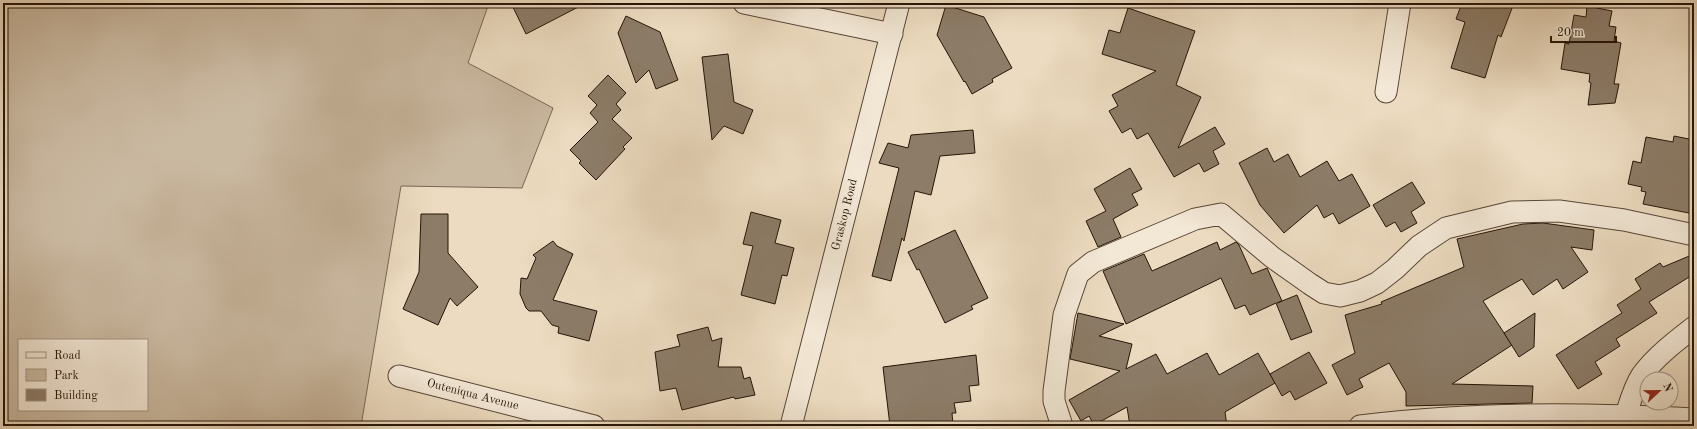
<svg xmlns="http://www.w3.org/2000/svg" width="1697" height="429" font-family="'Old Standard TT',serif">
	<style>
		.green { fill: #cab9a1; stroke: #786754; fill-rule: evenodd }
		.building { fill: #8c7c68; stroke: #251508 }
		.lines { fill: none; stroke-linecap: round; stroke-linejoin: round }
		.street-casing { stroke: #574636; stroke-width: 23 }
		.street { stroke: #f3e8d6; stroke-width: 21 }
		.labels { text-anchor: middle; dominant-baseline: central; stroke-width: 3.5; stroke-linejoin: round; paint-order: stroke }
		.street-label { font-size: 12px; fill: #251508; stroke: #f3e8d6 }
	</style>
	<rect width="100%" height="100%" fill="#ecdbc0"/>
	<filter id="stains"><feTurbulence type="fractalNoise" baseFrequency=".005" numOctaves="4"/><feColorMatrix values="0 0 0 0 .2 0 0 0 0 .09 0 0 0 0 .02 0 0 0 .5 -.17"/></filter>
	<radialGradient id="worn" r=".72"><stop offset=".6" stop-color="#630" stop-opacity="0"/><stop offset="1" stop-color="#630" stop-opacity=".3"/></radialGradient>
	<!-- green -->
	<path class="green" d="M 3,3 L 489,3 L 468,63 L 553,108 L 522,188 L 401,186 L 361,426 L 3,426 ZM 19,340 L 147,340 L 147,410 L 19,410 Z"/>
	<!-- building -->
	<g class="building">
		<polygon points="511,3 586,3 526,34"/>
		<polygon points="1462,3 1514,3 1501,37 1498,35 1485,78 1451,68 1465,22 1456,19"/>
		<polygon points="946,5 984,17 1012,68 992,79 993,82 972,94 965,81 964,82 937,35"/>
		<polygon points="1587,6 1612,11 1609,26 1616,27 1614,41 1621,43 1614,84 1619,84 1615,103 1588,105 1591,83 1589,82 1590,74 1561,69 1565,43 1569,44 1574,15 1586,17"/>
		<polygon points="1128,8 1195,31 1176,85 1201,97 1178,148 1215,127 1225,144 1213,151 1219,164 1204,172 1199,163 1174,177 1148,133 1137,139 1131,128 1122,133 1109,111 1118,106 1112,95 1156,71 1102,54 1109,30 1120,33"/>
		<polygon points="626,16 660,32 678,80 656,89 649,70 636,83 618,33"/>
		<polygon points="728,54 734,102 753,110 743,134 724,126 712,140 702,57"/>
		<polygon points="608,75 626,93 616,104 621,110 612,119 632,138 623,147 625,149 596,180 579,163 581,161 570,150 598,122 590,113 597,105 588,96"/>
		<polygon points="973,130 975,153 940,156 931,195 915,191 904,241 902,238 891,281 872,276 899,168 879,163 888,143 908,148 911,135"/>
		<polygon points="1674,136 1694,140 1694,214 1643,204 1646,192 1641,191 1642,187 1628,184 1633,161 1641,163 1646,137 1673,142"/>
		<polygon points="1267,148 1274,162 1288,154 1300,177 1327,161 1339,181 1352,174 1370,206 1339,224 1333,213 1324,218 1317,205 1284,233 1260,205 1239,163"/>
		<polygon points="1130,168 1142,189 1132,194 1138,205 1113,219 1121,237 1098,247 1086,221 1106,211 1094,189"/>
		<polygon points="1412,182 1425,203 1411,212 1417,223 1401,232 1395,222 1386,227 1373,205"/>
		<polygon points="751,212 781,220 775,243 794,248 787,276 782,275 775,304 741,295 753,246 743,244"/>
		<polygon points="421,214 448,214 448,253 478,287 457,306 450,298 438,325 403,309 419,272"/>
		<polygon points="1543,223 1594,230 1592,250 1571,247 1588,272 1563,289 1557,279 1533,295 1522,279 1483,301 1512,345 1452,384 1533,386 1532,403 1406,406 1406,392 1389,363 1359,379 1363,387 1347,395 1332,365 1355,353 1345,315 1382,304 1381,302 1464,267 1457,239 1523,224"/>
		<polygon points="955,230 988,298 971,306 973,309 945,323 919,269 917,270 908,252"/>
		<polygon points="553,241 557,246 573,254 553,300 597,311 589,341 558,333 559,327 552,325 541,311 529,311 526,308 520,294 521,278 527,279 536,258 533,255"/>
		<polygon points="1217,242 1220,250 1236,242 1239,245 1252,274 1267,268 1282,301 1277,303 1297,295 1312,332 1291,340 1276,303 1250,315 1245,305 1235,309 1221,278 1126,324 1103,271 1144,254 1152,271"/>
		<polygon points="1694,254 1694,274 1649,302 1657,313 1616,339 1620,346 1595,362 1602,374 1578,389 1556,355 1622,313 1617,305 1641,289 1635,279 1660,263 1663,267"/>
		<polygon points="1078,313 1124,324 1099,336 1132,344 1126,369 1156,354 1167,374 1207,353 1219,375 1258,353 1275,383 1225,412 1227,426 1130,426 1127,407 1094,425 1089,416 1081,421 1069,400 1120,371 1070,359"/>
		<polygon points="1535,313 1534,347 1519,357 1504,333"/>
		<polygon points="708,327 712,341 722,338 718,367 741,367 744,379 750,377 755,395 735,399 734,397 682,410 676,388 660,391 655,352 680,346 677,335"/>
		<polygon points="1309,352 1327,383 1295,400 1290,391 1282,396 1270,374"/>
		<polygon points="976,355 979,385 969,386 971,401 954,403 956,413 952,413 953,425 890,426 883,367"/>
	</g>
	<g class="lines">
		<defs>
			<g id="street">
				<polyline points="744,3 892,34"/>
				<polyline points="1386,92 1400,3"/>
				<path id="s1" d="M 399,376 L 594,426"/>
				<path d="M 1626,415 C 1630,402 1634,387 1642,375 C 1656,356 1676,341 1694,327"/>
				<path id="s2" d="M 791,426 L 899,3"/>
				<polyline points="1062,426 1054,401 1054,391 1064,315 1078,274 1093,262 1195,219 1221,214 1272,257 1310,284 1324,293 1340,296 1360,291 1377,283 1395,269 1419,246 1446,228 1512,212 1559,211 1624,220 1694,235"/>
				<path d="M 1360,426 C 1471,412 1583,413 1694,419"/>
			</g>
		</defs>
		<!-- street casing -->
		<use href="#street" class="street-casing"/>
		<!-- street -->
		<use href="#street" class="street"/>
	</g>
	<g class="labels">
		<!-- street labels -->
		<g class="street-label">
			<text stroke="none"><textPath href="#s2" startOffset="218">Graskop Road</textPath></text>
			<text stroke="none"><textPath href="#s1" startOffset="76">Outeniqua Avenue</textPath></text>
		</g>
	</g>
	<!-- margin -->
	<rect width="1697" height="429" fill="none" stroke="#ecdbc0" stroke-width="16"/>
	<rect x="4" y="4" width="1689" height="421" fill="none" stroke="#251508" stroke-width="2"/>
	<rect x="8" y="8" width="1681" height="413" fill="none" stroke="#251508"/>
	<!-- legend -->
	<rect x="18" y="339" width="130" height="72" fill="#f3e8d6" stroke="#a19484"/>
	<rect x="26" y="352" width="20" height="6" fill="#f3e8d6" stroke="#a19484"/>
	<text x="54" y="359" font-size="12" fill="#251508">Road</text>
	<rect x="26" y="369" width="20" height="12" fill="#cab9a1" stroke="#a19484"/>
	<text x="54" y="379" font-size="12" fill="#251508">Park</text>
	<rect x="26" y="389" width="20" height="12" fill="#8c7c68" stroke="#a19484"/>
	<text x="54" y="399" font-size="12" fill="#251508">Building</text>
	<!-- north arrow -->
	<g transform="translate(1659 391) rotate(68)"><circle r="19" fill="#f3e8d6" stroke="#a19484"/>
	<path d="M0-3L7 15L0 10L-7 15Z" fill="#8f2418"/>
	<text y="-6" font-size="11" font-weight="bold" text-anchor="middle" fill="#251508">N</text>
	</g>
	<!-- scale -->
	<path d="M1551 36v6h65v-6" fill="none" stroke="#251508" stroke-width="2"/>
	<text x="1557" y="36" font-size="12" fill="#251508" stroke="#f3e8d6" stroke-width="3" paint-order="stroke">20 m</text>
	<rect width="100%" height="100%" filter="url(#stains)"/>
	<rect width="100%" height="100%" fill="url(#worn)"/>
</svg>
